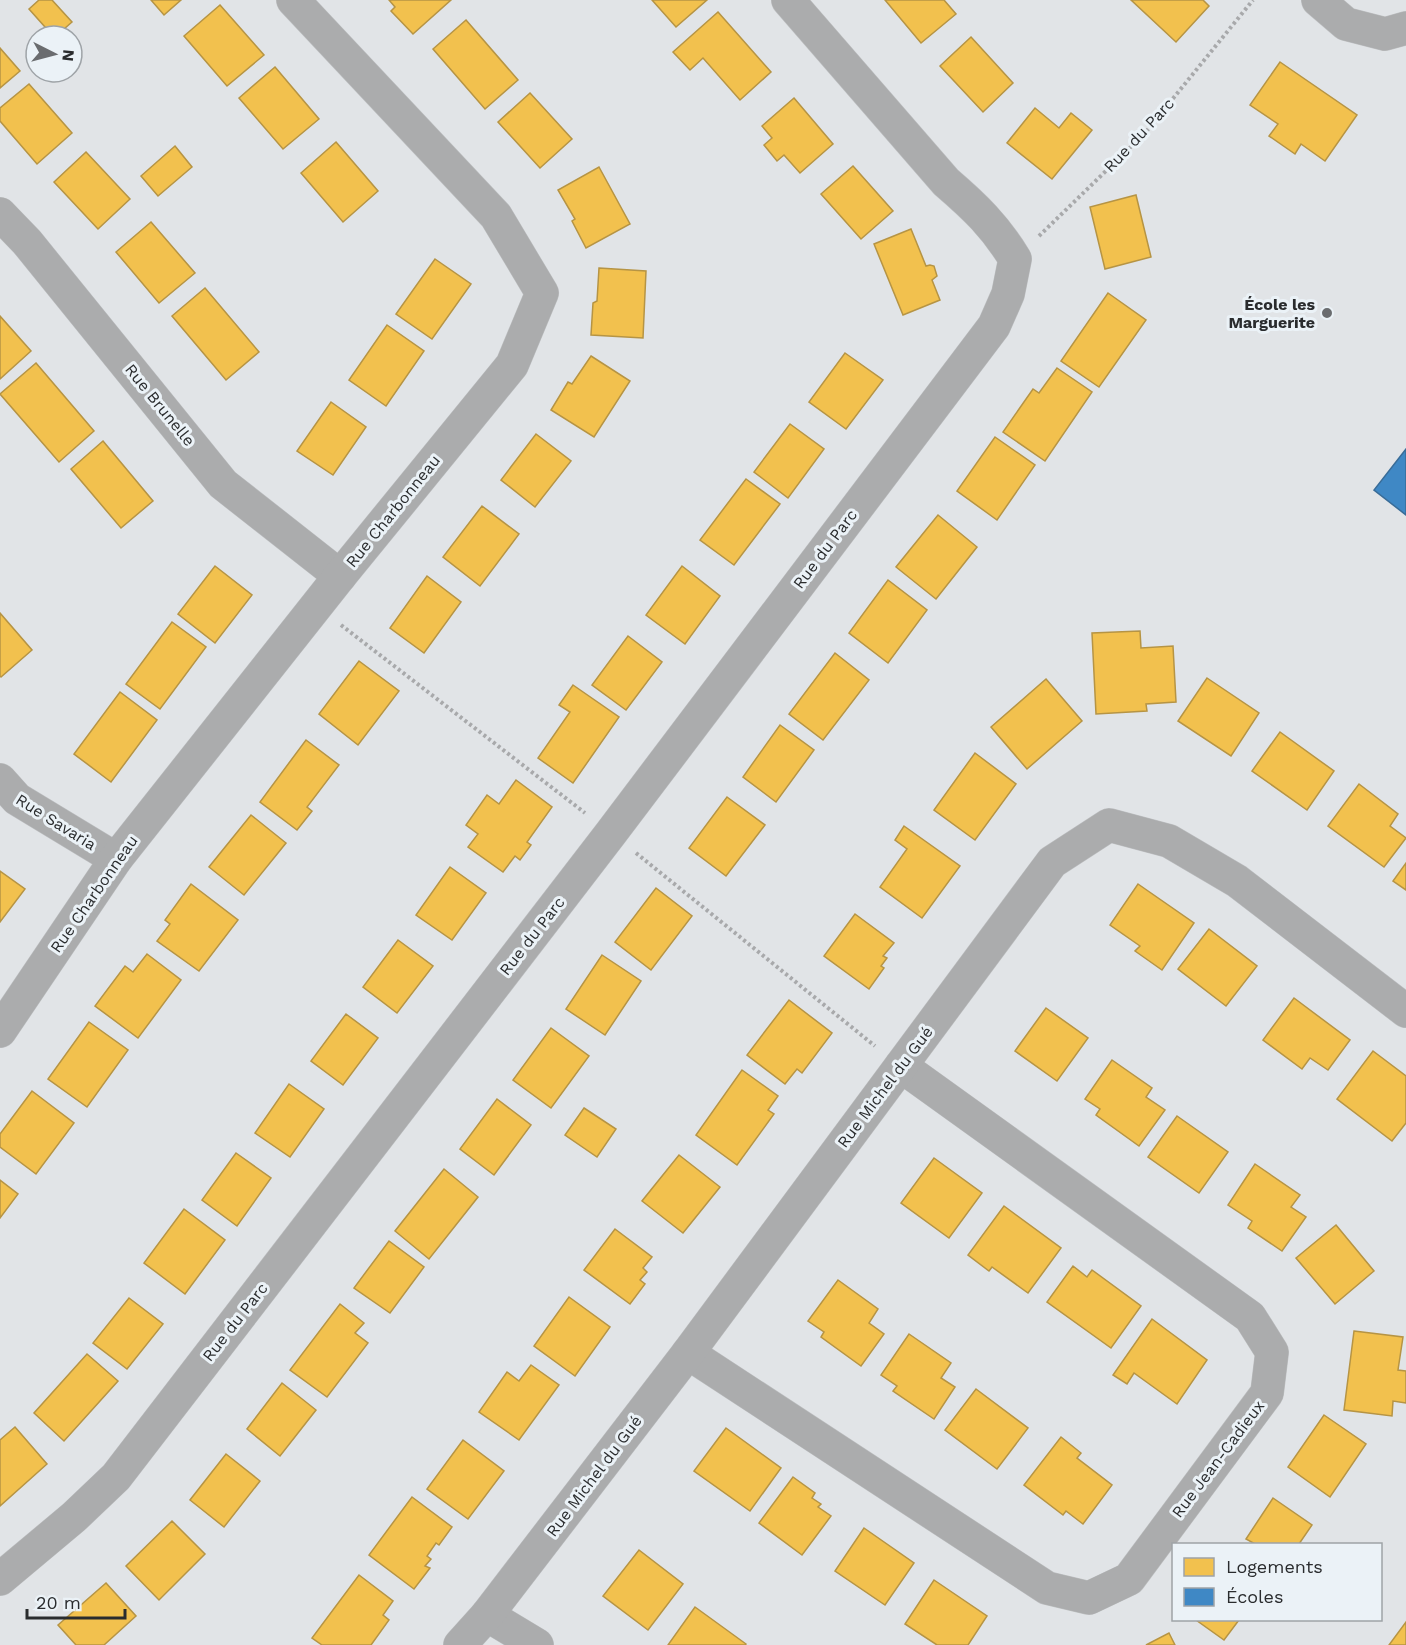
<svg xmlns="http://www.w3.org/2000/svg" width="1406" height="1645" font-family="'Work Sans',sans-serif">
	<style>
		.homes { fill: #f2c14e; stroke: #b69444; stroke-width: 1.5 }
		.schools { fill: #3f88c5; stroke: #396c98; stroke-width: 1.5 }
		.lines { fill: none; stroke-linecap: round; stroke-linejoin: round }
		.street-casing { stroke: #bdbfc1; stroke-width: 34 }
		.path { stroke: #a8a9ab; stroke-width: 4; stroke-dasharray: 3 3; stroke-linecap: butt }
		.street { stroke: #abacad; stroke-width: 33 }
		.poi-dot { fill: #6a6c6f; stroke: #ebf2f7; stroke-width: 2 }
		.labels { text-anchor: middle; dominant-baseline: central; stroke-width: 6; stroke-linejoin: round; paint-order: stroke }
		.street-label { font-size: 16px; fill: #2a2c2e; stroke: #ebf2f7 }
		.poi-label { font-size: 16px; font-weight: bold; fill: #2a2c2e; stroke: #ebf2f7; text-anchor: end }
	</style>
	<rect width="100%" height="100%" fill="#e1e4e7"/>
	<!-- homes -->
	<g class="homes">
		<polygon points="39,0 52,0 72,22 56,36 53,36 29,9"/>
		<polygon points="151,0 181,0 164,15"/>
		<polygon points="389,0 451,0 413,34 391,11 395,7"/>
		<polygon points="652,0 707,0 676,27"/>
		<polygon points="885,0 944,0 956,14 921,43"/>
		<polygon points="1131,0 1203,0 1209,6 1176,42"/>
		<polygon points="220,5 264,55 227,86 184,36"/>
		<polygon points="718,12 771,72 740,100 703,58 690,70 673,52"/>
		<polygon points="466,20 518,80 485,109 433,49"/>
		<polygon points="971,37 1013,83 983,112 940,66"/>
		<polygon points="0,48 20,71 0,88"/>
		<polygon points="1280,62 1357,115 1325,161 1301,144 1295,154 1269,136 1278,124 1250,105"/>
		<polygon points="275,67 319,119 283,149 239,98"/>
		<polygon points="29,84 72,133 37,164 0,121 0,108"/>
		<polygon points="530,93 572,139 540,168 498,122"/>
		<polygon points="794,98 833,144 800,173 784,155 777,161 764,145 772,138 762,126"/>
		<polygon points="1035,108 1059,128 1071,113 1092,130 1052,179 1007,143"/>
		<polygon points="336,142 378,191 343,222 301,173"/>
		<polygon points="175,146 192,167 158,196 141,176"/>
		<polygon points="86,152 130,199 98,229 54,182"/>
		<polygon points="853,166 893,211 861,239 821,194"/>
		<polygon points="599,167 630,224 586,248 572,221 575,219 558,190"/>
		<polygon points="1136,195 1151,257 1105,269 1090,207"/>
		<polygon points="151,222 195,273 159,303 116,252"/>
		<polygon points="911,229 926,266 930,265 934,266 937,276 932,280 940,300 903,315 874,244"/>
		<polygon points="435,259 471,284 432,339 396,314"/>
		<polygon points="599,268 646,271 643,338 591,335 593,303 597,301"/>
		<polygon points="205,288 259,352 226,380 172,316"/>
		<polygon points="1108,293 1146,320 1099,387 1061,361"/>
		<polygon points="0,316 31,351 0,379"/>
		<polygon points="387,325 424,351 386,406 349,380"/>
		<polygon points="845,353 883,380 846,429 809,402"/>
		<polygon points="591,356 630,381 594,437 551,410 568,382 572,384"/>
		<polygon points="36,363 94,431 59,462 0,394"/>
		<polygon points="1057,368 1092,392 1045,461 1003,432 1033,389 1039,393"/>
		<polygon points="331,402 366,427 333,475 297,451"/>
		<polygon points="790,424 824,449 788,498 754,472"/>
		<polygon points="536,434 571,461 535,507 501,480"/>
		<polygon points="995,437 1035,465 997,520 957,491"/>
		<polygon points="103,441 153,501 121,528 71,469"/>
		<polygon points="746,479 780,504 734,565 700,540"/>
		<polygon points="482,506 519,534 480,586 443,557"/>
		<polygon points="938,515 977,547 936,599 896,567"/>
		<polygon points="215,566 252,595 215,643 178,614"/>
		<polygon points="682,566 720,596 685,644 646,615"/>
		<polygon points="427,576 461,602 424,653 390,628"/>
		<polygon points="888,580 927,610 888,663 849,633"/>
		<polygon points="0,613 32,650 1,677 0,676"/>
		<polygon points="172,622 206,647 160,709 126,684"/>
		<polygon points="1140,631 1141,648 1173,646 1176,702 1146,704 1147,711 1096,714 1092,633"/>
		<polygon points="628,636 662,662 626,710 592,685"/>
		<polygon points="835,653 869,680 823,740 789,714"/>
		<polygon points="359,661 399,691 358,745 319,714"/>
		<polygon points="1207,678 1259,713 1231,756 1178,721"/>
		<polygon points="1046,679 1082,721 1027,769 991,727"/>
		<polygon points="573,685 619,717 573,783 538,758 570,712 559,705"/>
		<polygon points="120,692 157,720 111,782 74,754"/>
		<polygon points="780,725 814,750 776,802 743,777"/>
		<polygon points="1280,732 1334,771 1307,810 1252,771"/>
		<polygon points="306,740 339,765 307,807 312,811 297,830 260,802"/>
		<polygon points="975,753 1016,784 975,840 934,810"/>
		<polygon points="516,780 552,807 527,842 531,845 520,860 515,856 503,872 468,847 478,834 466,825 487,795 499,804"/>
		<polygon points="1359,784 1398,814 1390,826 1406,838 1384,867 1328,826"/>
		<polygon points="727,797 765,825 726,876 689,848"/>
		<polygon points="251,815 286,843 244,895 209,867"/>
		<polygon points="904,826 960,866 922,918 880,887 907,849 895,840"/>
		<polygon points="1406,863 1406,890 1393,881"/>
		<polygon points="450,867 486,893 452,940 416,915"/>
		<polygon points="0,871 25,889 0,922"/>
		<polygon points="191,884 238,920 199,971 157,941 170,924 165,920"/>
		<polygon points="1138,884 1194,923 1162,970 1135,951 1140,946 1110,925"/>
		<polygon points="656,888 692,916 651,970 615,942"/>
		<polygon points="855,914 894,943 883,956 887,958 881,966 884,968 869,989 824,956"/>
		<polygon points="1209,929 1257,966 1226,1006 1178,969"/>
		<polygon points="398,940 433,966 397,1013 363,987"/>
		<polygon points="147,954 181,980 138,1038 95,1006 125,966 133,972"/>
		<polygon points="602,955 641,981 605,1035 566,1009"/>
		<polygon points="1294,998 1350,1040 1328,1070 1310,1058 1302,1069 1263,1040"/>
		<polygon points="789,1000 832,1033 802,1073 797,1069 785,1084 747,1055"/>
		<polygon points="1046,1008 1088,1038 1057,1081 1015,1051"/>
		<polygon points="346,1014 378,1038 343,1085 311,1061"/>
		<polygon points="89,1022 128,1050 87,1107 48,1079"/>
		<polygon points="551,1028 589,1056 551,1108 513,1080"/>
		<polygon points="1373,1051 1406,1076 1406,1123 1392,1141 1337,1099"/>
		<polygon points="1112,1060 1152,1088 1146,1097 1165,1110 1139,1146 1096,1115 1100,1109 1085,1099"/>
		<polygon points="742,1070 778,1096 768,1110 774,1114 737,1165 696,1135"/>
		<polygon points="289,1084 324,1109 290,1157 255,1133"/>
		<polygon points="32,1091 74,1123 36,1174 0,1147 0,1134"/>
		<polygon points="497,1099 531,1125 494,1175 460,1149"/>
		<polygon points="584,1108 616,1129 597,1157 565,1135"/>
		<polygon points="1177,1116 1228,1152 1199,1193 1148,1157"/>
		<polygon points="236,1153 271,1178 237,1226 202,1200"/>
		<polygon points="679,1155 720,1187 683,1233 642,1201"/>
		<polygon points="934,1158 982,1193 949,1238 901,1203"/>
		<polygon points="1255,1164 1300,1195 1291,1207 1306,1217 1282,1251 1248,1228 1252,1221 1228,1205"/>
		<polygon points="444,1169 478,1197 429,1259 395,1231"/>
		<polygon points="0,1180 18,1194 0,1218"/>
		<polygon points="1004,1206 1061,1248 1028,1293 992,1267 989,1271 968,1255"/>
		<polygon points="184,1209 225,1240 185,1294 144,1263"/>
		<polygon points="1336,1225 1374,1271 1335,1304 1296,1258"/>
		<polygon points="615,1229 652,1257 643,1268 647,1272 640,1280 645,1284 630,1304 584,1270"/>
		<polygon points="389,1241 424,1267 390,1313 354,1288"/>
		<polygon points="1073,1266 1087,1277 1092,1270 1141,1306 1111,1348 1047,1302"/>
		<polygon points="838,1280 878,1309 869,1323 884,1334 861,1366 821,1337 824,1332 808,1321"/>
		<polygon points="569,1297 610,1327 575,1376 534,1346"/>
		<polygon points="129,1298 163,1324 127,1369 93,1343"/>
		<polygon points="340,1304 364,1323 355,1333 368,1343 327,1397 290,1370"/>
		<polygon points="1152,1319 1207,1360 1177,1404 1134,1373 1127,1384 1113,1375"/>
		<polygon points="1354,1331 1403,1337 1398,1370 1406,1371 1406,1403 1393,1401 1392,1416 1344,1410"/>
		<polygon points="909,1334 951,1363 941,1378 955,1387 934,1419 893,1391 897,1386 881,1375"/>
		<polygon points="87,1354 118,1381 64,1441 34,1413"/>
		<polygon points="531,1365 559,1385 519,1440 479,1412 507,1372 519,1381"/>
		<polygon points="282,1383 316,1410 280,1456 247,1429"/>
		<polygon points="976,1389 1028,1428 997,1469 945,1430"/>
		<polygon points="1324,1415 1366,1444 1330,1497 1288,1467"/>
		<polygon points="15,1427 47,1464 0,1506 0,1440"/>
		<polygon points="726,1428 781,1468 750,1511 694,1471"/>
		<polygon points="1061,1437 1081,1453 1077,1458 1112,1485 1083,1524 1066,1511 1063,1515 1024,1485"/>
		<polygon points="463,1440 504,1471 468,1519 427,1489"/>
		<polygon points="226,1454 260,1481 224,1527 190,1500"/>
		<polygon points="793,1477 815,1493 812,1498 821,1504 818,1507 831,1516 802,1555 759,1523"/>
		<polygon points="412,1497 452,1527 439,1545 436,1543 427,1556 431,1559 425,1566 430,1568 414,1589 369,1555"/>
		<polygon points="1273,1498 1312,1525 1299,1544 1255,1544 1246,1539"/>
		<polygon points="172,1521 205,1554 159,1600 126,1566"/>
		<polygon points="864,1528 914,1563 885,1605 835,1571"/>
		<polygon points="639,1550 683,1584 648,1630 603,1596"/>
		<polygon points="359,1575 393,1601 383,1615 389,1620 371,1645 322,1645 312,1638"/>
		<polygon points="934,1580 987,1616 968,1645 937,1645 905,1624"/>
		<polygon points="106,1583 136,1616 104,1645 76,1645 58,1625"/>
		<polygon points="695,1607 746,1644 745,1645 668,1645"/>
		<polygon points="1196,1620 1239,1620 1224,1640"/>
		<polygon points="1406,1622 1406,1645 1389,1645"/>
		<polygon points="1169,1633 1175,1645 1146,1645"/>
	</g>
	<!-- schools -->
	<polygon class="schools" points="1406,449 1406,515 1374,490"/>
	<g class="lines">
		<defs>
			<g id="street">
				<polyline points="1318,0 1346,24 1385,34 1406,28"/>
				<polyline points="0,214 27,242 223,484 340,576"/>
				<polyline points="0,780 17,799 116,859"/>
				<polyline points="0,1031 116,859 340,576 512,365 542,293 496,216 293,0"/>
				<polyline points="688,1353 1047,1588 1089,1598 1129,1579 1267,1393 1272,1352 1250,1317 901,1066"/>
				<path d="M 0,1579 L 74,1517 L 116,1477 L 611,833 L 994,326 L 1008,294 L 1015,259 C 995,226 975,207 946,182 L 788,0"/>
				<polyline points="487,1615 537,1645"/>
				<polyline points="460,1645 487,1615 688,1353 1052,862 1109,825 1169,841 1237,881 1406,1011"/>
			</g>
		</defs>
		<!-- street casing -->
		<use href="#street" class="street-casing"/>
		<!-- path -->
		<g class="path">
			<polyline points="1039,236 1145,133 1253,0"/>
			<polyline points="341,625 585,813"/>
			<polyline points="636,853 875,1046"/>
		</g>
		<!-- street -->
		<use href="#street" class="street"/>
	</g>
	<!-- markers -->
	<circle class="poi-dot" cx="1327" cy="313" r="6"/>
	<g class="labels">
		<!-- street labels -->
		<g class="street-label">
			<text transform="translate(1139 135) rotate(-47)">Rue du Parc</text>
			<text transform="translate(160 405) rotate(51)">Rue Brunelle</text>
			<text transform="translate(393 511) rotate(-51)">Rue Charbonneau</text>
			<text transform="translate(825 549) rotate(-53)">Rue du Parc</text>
			<text transform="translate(56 822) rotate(32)">Rue Savaria</text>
			<text transform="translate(94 894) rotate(-55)">Rue Charbonneau</text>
			<text transform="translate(532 936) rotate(-52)">Rue du Parc</text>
			<text transform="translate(885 1087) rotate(-53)">Rue Michel du Gué</text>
			<text transform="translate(235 1322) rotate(-52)">Rue du Parc</text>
			<text transform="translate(1218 1459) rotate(-53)">Rue Jean-Cadieux</text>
			<text transform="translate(594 1476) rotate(-53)">Rue Michel du Gué</text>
		</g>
		<!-- poi labels -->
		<g class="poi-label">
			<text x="1315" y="304">École les<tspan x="1315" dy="18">Marguerite</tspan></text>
		</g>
	</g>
	<!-- legend -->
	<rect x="1172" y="1543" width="210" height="78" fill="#ebf2f7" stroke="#9ea3a7" stroke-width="1.5"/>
	<rect x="1184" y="1558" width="30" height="18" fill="#f2c14e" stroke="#9ea3a7" stroke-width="1.5"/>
	<text x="1226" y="1573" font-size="18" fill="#2a2c2e">Logements</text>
	<rect x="1184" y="1588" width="30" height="18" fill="#3f88c5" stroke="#9ea3a7" stroke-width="1.5"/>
	<text x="1226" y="1603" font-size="18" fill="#2a2c2e">Écoles</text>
	<!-- north arrow -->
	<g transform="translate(54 54) rotate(96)"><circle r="28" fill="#ebf2f7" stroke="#9ea3a7" stroke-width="1.5"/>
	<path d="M0-4.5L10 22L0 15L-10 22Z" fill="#6a6c6f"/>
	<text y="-9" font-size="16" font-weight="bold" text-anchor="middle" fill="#2a2c2e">N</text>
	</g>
	<!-- scale -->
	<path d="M27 1609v9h98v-9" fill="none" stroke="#2a2c2e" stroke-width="3"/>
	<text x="36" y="1609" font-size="18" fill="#2a2c2e" stroke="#ebf2f7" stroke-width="4.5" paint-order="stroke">20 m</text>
</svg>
